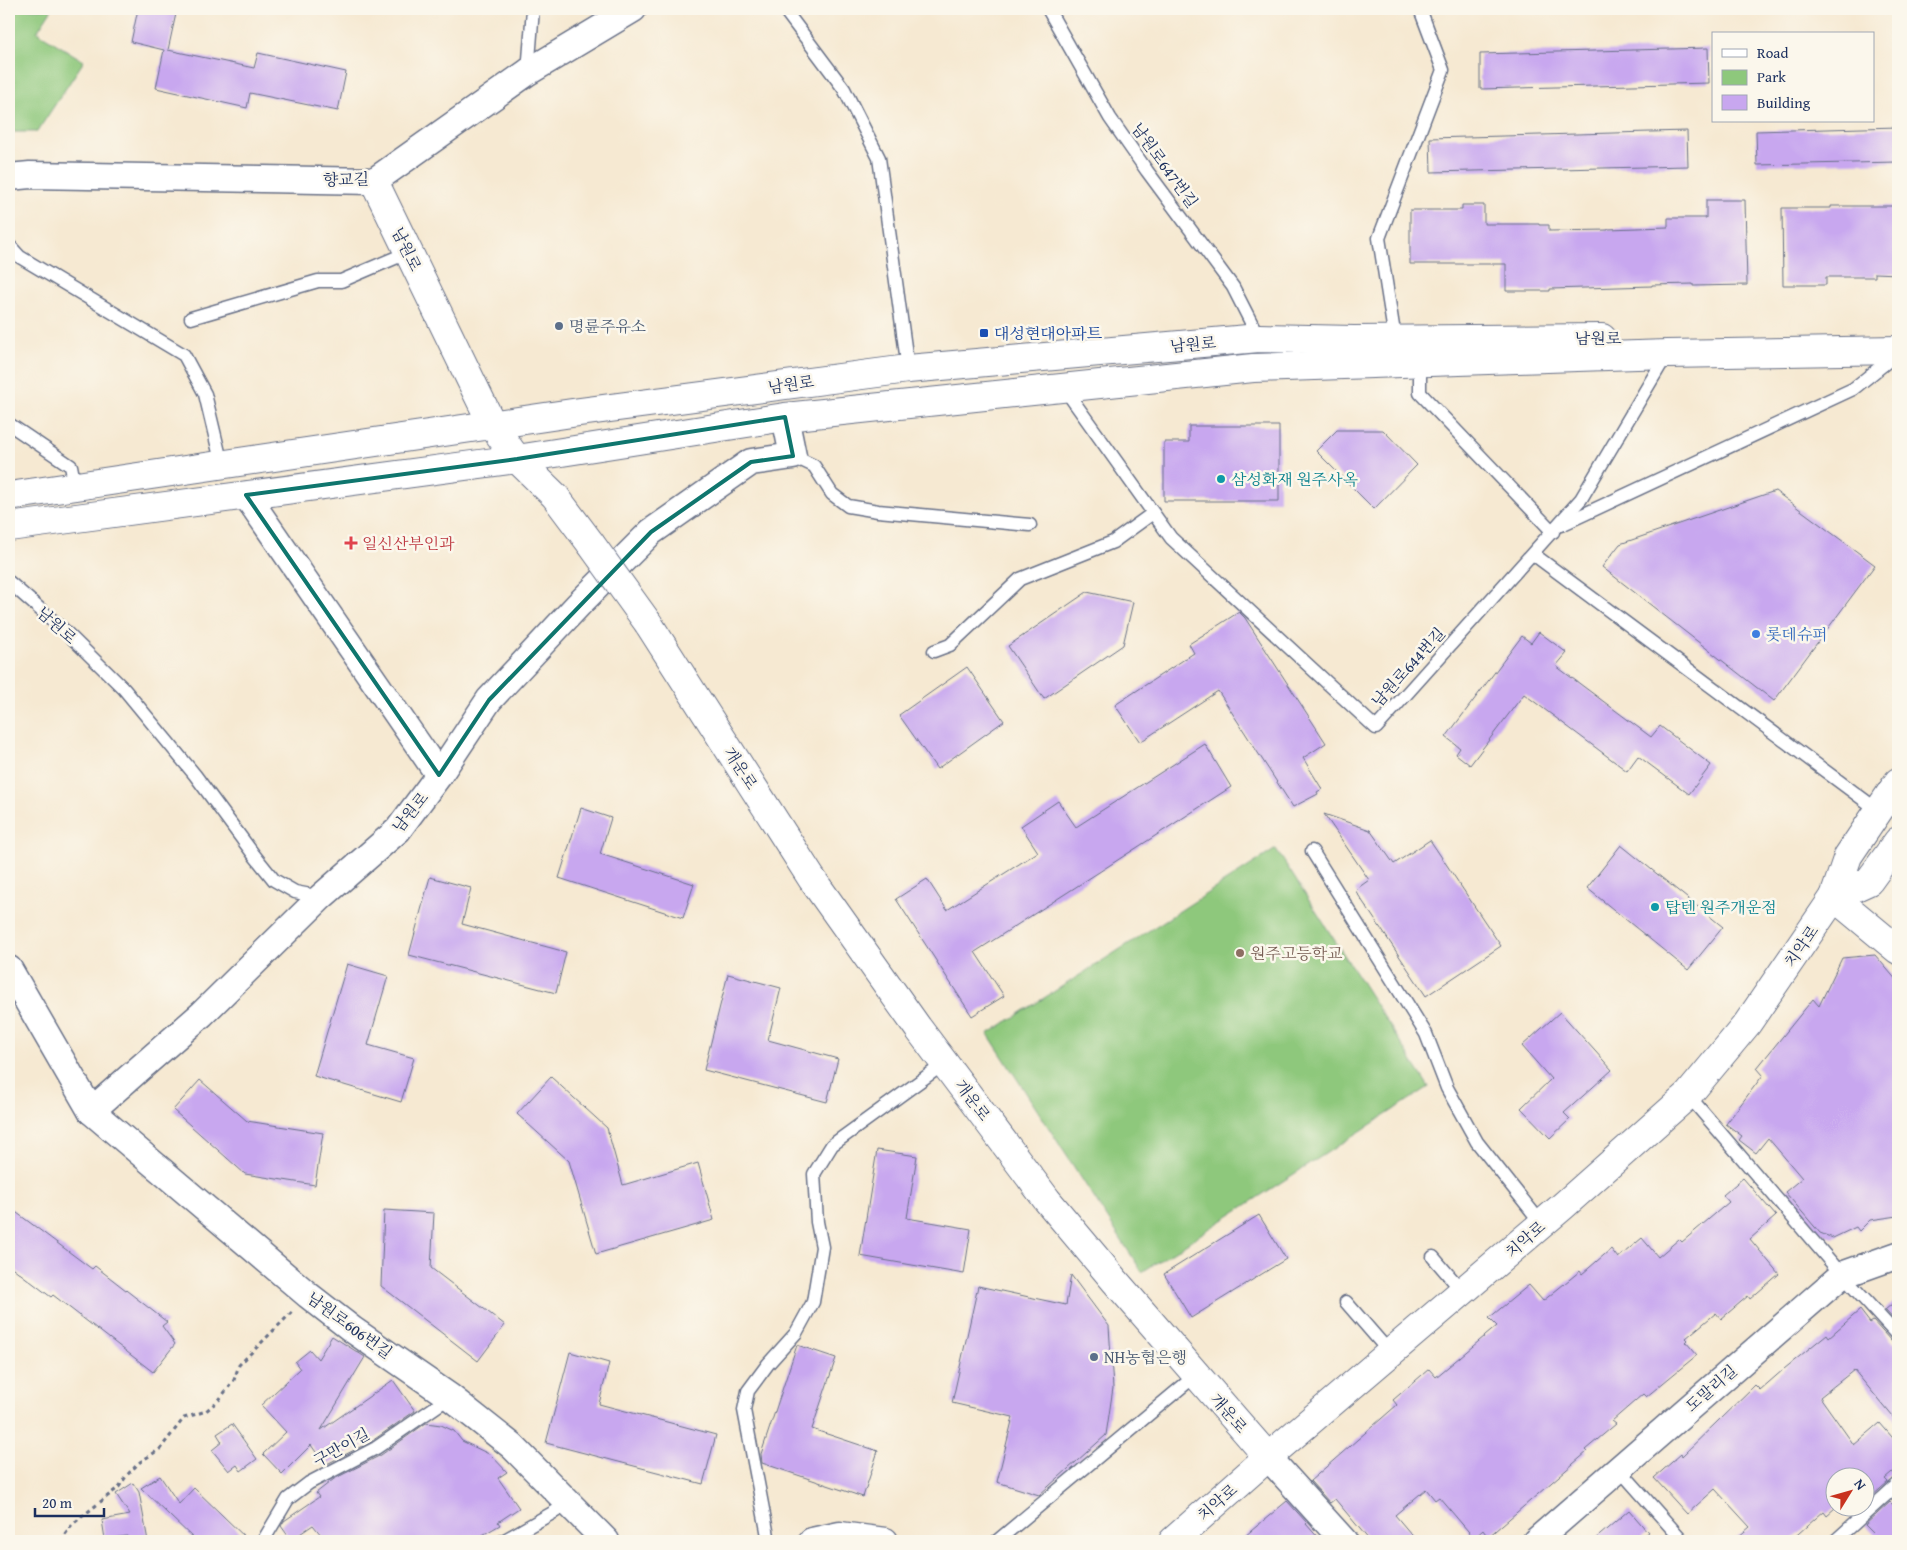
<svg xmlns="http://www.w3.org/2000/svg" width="1907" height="1550" font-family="'Gentium Book Plus','Noto Serif KR',serif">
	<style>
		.green { fill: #8ec87c; stroke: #547c6d }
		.building { fill: #c8a7ef }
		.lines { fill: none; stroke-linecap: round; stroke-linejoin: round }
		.service-casing { stroke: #687087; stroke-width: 15 }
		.minor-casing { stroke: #687087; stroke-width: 29 }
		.tertiary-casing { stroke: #687087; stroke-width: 30 }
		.secondary-casing { stroke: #687087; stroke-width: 30 }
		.path { stroke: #687087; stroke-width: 3; stroke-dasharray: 4 4; stroke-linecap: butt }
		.service { stroke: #fff; stroke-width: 12 }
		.minor { stroke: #fff; stroke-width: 26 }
		.tertiary { stroke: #fff; stroke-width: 28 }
		.secondary { stroke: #fff; stroke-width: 28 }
		.tertiary-bridge-casing { stroke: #687087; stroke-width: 30; stroke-linecap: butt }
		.tertiary-bridge { stroke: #fff; stroke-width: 28 }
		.marked { fill: none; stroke: #0f766e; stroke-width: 4; stroke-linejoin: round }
		.service-dot { fill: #5c6f8a; stroke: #fbf7ec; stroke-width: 2 }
		.transit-dot { fill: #1a4fb4; stroke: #fbf7ec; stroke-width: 2 }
		.culture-dot { fill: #0f9aa8; stroke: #fbf7ec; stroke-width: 2 }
		.health-dot { fill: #e0444e; stroke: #fbf7ec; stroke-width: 2 }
		.shop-dot { fill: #3f7fe0; stroke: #fbf7ec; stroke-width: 2 }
		.education-dot { fill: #8d6e63; stroke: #fbf7ec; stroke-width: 2 }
		.labels { text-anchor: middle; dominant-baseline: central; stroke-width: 5; stroke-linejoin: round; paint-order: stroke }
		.street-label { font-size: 16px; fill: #1b2f5e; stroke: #fbf7ec }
		.service-label { font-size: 16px; fill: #4e5e75; stroke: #fbf7ec; text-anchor: start }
		.transit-label { font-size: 16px; fill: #164399; stroke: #fbf7ec; text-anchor: start }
		.culture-label { font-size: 16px; fill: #0d838f; stroke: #fbf7ec; text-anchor: start }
		.health-label { font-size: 16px; fill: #be3a42; stroke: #fbf7ec; text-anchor: start }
		.shop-label { font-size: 16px; fill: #366cbe; stroke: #fbf7ec; text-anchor: start }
		.education-label { font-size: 16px; fill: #785e54; stroke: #fbf7ec; text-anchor: start }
	</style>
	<rect width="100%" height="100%" fill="#fbf7ec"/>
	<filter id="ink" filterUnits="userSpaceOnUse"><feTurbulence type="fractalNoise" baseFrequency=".02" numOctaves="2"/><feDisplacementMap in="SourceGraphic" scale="10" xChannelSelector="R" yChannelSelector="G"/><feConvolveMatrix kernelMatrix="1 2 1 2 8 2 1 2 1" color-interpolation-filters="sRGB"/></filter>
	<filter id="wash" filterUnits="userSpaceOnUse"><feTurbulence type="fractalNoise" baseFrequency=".0096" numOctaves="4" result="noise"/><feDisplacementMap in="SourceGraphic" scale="20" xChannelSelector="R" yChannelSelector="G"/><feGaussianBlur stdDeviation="1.12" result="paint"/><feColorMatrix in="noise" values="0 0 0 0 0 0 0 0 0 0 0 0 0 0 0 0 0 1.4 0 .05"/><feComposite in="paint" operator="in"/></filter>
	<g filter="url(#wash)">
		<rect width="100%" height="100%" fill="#f6e9d2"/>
		<!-- green -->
		<g class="green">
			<polygon points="9,9 52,9 37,32 84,61 37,132 9,132"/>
			<polygon points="1276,849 1429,1087 1142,1272 988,1034"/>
		</g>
		<g id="blocks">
			<!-- building -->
			<g class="building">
				<polygon points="138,9 177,9 168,50 254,68 258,53 346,72 338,111 250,93 247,108 156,88 164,50 131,42"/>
				<polygon points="1708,48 1709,83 1480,89 1480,54"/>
				<polygon points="1898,127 1898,162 1757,165 1756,131"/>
				<polygon points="1687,131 1688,166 1431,172 1430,138"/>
				<polygon points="1706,200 1745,200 1747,285 1693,286 1693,284 1652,285 1652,286 1550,289 1550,291 1506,291 1506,264 1410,264 1410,210 1462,210 1462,205 1484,205 1484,224 1539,224 1539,225 1549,225 1549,231 1608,230 1608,229 1668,227 1668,218 1706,218"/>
				<polygon points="1831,206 1898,206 1898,274 1875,273 1875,277 1826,277 1826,285 1783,285 1782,208 1831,208"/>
				<polygon points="1189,426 1279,426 1279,501 1164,501 1164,442 1189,442"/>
				<polygon points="1337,430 1383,430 1417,465 1374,509 1316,451"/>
				<polygon points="1775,491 1875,565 1774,701 1602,567 1620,544"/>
				<polygon points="1087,592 1133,602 1123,645 1044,699 1008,646"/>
				<polygon points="1239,612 1245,618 1326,743 1303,758 1322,789 1317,792 1318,794 1293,807 1218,691 1140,742 1115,705 1194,653 1189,644"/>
				<polygon points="1539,632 1567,653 1556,666 1651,737 1660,726 1711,765 1689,794 1638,756 1627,771 1524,694 1470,765 1456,754 1460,748 1446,737 1522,636 1531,643"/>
				<polygon points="967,667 1004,721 937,769 899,715"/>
				<polygon points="1205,744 1231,787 975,952 1004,996 972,1016 896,899 927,879 947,910 1038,852 1021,826 1058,801 1076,827"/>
				<polygon points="581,808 611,818 600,854 694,884 683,918 559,878"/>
				<polygon points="1324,814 1370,830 1394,864 1430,840 1501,946 1426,996 1355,890 1369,880"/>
				<polygon points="1621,845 1723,927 1688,970 1587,888"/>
				<polygon points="430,877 471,888 462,924 566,952 556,993 409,955"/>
				<polygon points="1875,955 1898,982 1898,1216 1870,1220 1859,1231 1856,1227 1833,1238 1820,1233 1785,1192 1802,1178 1768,1138 1756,1153 1739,1140 1742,1136 1726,1124 1763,1075 1757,1068 1813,999 1819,1006 1842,958"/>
				<polygon points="347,964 388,976 368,1045 414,1058 401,1102 314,1076"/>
				<polygon points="728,974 781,988 768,1040 838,1059 827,1102 704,1070"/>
				<polygon points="1560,1012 1612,1070 1564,1113 1570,1119 1550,1138 1521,1108 1551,1079 1522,1046"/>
				<polygon points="551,1077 607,1128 623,1185 698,1163 714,1220 596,1254 569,1161 517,1114"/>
				<polygon points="200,1080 247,1121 323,1133 315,1185 245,1174 173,1110"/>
				<polygon points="877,1150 917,1156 907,1218 971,1229 964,1274 860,1256"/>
				<polygon points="1743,1178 1776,1216 1750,1239 1779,1274 1750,1299 1748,1296 1721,1319 1716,1313 1686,1338 1688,1340 1686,1342 1697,1355 1646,1397 1643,1394 1612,1421 1616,1424 1585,1450 1587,1452 1488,1537 1483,1530 1474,1538 1439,1497 1435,1500 1426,1489 1395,1515 1417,1541 1370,1541 1335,1499 1330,1503 1310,1481 1397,1405 1393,1400 1429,1369 1436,1377 1497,1326 1489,1318 1529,1285 1543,1301 1580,1271 1582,1274 1611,1249 1618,1258 1642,1238 1658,1257 1679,1239 1682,1242 1729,1202 1723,1195"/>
				<polygon points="9,1207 92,1269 95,1266 167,1322 162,1326 175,1344 153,1372 53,1295 51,1297 9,1265"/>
				<polygon points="384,1210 434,1213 431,1268 505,1325 478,1361 381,1286"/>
				<polygon points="1259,1215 1286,1259 1191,1318 1164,1274"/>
				<polygon points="1071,1275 1109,1326 1113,1388 1106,1435 1039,1495 997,1482 1013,1417 952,1403 978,1286 1066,1305"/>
				<polygon points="1898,1299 1898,1324 1885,1310"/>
				<polygon points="1860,1310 1870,1323 1873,1321 1892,1342 1898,1344 1898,1423 1854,1370 1820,1397 1854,1445 1880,1423 1898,1444 1898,1468 1885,1479 1888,1482 1864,1503 1864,1478 1834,1478 1835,1508 1827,1515 1824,1511 1790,1541 1733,1541 1750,1527 1715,1489 1687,1514 1654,1478 1681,1454 1682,1456 1755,1385 1760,1390 1784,1369 1827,1334 1829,1337"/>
				<polygon points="332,1336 365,1357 321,1430 393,1380 415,1411 372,1441 325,1465 311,1445 282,1474 263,1454 286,1432 261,1405 300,1369 295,1362 310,1350 318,1359"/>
				<polygon points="797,1345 836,1358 812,1429 878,1451 863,1497 762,1463 761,1454"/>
				<polygon points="570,1352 609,1363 599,1404 716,1435 703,1484 546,1443"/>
				<polygon points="426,1423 441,1425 454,1431 462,1441 491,1455 507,1472 498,1478 519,1508 498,1522 500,1525 472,1541 326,1541 313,1525 291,1540 281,1526 284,1521 319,1497 316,1493 334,1479 381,1455"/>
				<polygon points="232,1424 257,1459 241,1471 237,1465 229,1471 212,1450 222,1442 217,1434"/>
				<polygon points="160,1476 179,1504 194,1488 249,1541 196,1541 141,1488"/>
				<polygon points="133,1483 139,1492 148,1541 128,1541 127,1536 105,1539 102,1520 130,1515 116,1494"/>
				<polygon points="1287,1501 1307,1523 1306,1524 1321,1541 1239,1541"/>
				<polygon points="1890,1502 1898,1510 1898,1541 1881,1541 1865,1525"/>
				<polygon points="1629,1510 1648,1532 1637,1541 1593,1541"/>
			</g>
		</g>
	</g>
	<g filter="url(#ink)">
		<use href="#blocks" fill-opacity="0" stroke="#687087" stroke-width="1"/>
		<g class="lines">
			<defs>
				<g id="service">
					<polyline points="784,9 844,89 879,158 908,369"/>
					<polyline points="1048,9 1110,118 1147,171 1233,287 1259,338"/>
					<polyline points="528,72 533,9"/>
					<polyline points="9,245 20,257 184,355 205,394 222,465"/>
					<polyline points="191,318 318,281 341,281 409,252"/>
					<polyline points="1395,339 1379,238 1443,70 1420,9"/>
					<polyline points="1420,363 1420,393 1553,532"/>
					<polyline points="1064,388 1171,538 1376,728 1581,499 1667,354"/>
					<polyline points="9,424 71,466 75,486"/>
					<polyline points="793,456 814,466 832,494 848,506 878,511 1030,525"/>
					<polyline points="1561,525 1853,389 1898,353"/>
					<polyline points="1533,554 1879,811"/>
					<polyline points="9,582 66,632 124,689 195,775 254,855 274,880 295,892 321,897"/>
					<polyline points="934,651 950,645 1020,579 1113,542 1153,513"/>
					<polyline points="1312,851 1426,1034 1447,1088 1477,1142 1542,1224"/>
					<polyline points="1688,1095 1842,1275 1898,1336"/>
					<polyline points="1433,1257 1463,1292"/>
					<polyline points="1346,1302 1391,1354"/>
					<polyline points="1619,1469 1683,1541"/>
					<polyline points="263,1541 288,1499 309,1483 376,1448 450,1397"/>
					<polyline points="503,1541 570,1503"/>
					<polyline points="769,1541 744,1410 748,1391 768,1364 796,1333 813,1302 822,1247 817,1222 814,1174 832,1145 945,1063"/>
					<polyline points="997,1541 1196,1375"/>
					<polyline points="1835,1541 1898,1484"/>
				</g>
				<g id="minor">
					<polyline points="9,177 30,175 374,181 528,72 633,9"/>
					<polyline points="246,495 439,775"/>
					<polyline points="9,969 91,1111 308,1295 353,1330 450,1397 512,1446 606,1541"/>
					<polyline points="91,1111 202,1014 321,897 398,830 439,775 489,700 579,604 651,532 751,462 793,456 785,417"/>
					<polyline points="1268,1457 1344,1541"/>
					<polyline points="812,1541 840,1535 885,1541"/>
					<polyline points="1536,1541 1842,1275 1898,1255"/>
				</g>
				<g id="tertiary">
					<polyline points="374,181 493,426 517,459 555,496 591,544"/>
					<polyline points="9,496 572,413 908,369 1259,338 1354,340 1602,338"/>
					<polyline points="9,527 517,459 785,417 1253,368 1667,354 1898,350"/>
					<polyline points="648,623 812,879 918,1028 1047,1200 1115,1281 1268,1457"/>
					<polyline points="1834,897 1898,950"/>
				</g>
				<g id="secondary">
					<polyline points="1834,897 1869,881 1898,841"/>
					<polyline points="1173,1541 1268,1457 1563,1206 1688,1095 1747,1024 1834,897 1848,856 1898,782"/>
				</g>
			</defs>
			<!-- service casing -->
			<use href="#service" class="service-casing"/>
			<!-- minor casing -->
			<use href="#minor" class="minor-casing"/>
			<!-- tertiary casing -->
			<use href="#tertiary" class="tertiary-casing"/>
			<!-- secondary casing -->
			<use href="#secondary" class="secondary-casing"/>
			<!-- path -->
			<polyline class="path" points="60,1541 74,1523 119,1487 127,1475 140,1462 160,1449 184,1418 206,1411 219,1400 234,1380 239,1365 292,1312"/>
			<!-- service -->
			<use href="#service" class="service"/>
			<!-- minor -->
			<use href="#minor" class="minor"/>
			<!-- tertiary -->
			<use href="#tertiary" class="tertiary"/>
			<!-- secondary -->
			<use href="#secondary" class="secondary"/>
			<defs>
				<polyline id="tertiary-bridge" points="591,544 648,623"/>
			</defs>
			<!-- tertiary-bridge casing -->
			<use href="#tertiary-bridge" class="tertiary-bridge-casing"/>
			<!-- tertiary-bridge -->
			<use href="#tertiary-bridge" class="tertiary-bridge"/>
		</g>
	</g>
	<!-- marked area -->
	<path class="marked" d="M 785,417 L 793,456 L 751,462 L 651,532 L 489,700 L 439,775 L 246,495 L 517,459 Z"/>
	<!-- markers -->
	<g class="service-dot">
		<circle cx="559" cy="326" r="5"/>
		<circle cx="1094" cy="1357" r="5"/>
	</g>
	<rect class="transit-dot" x="979" y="328" width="10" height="10" rx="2.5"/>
	<g class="culture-dot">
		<circle cx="1221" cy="479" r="5"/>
		<circle cx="1655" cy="907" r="5"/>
	</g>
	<path class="health-dot" d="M348.5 535.5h5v5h5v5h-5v5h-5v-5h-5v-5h5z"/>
	<circle class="shop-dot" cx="1756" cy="634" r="5"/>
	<circle class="education-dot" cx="1240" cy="953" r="5"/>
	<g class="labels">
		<!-- street labels -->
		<g class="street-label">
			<text transform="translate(1165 165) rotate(54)">남원로647번길</text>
			<text transform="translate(346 179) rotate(-1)">향교길</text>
			<text transform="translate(407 249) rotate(64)">남원로</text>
			<text x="1598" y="338">남원로</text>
			<text transform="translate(1193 344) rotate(-5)">남원로</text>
			<text transform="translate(791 384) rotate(-8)">남원로</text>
			<text transform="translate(57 625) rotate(42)">남원로</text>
			<text transform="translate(1408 667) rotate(-48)">남원로644번길</text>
			<text transform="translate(741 768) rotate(57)">개운로</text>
			<text transform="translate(410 812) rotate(-51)">남원로</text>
			<text transform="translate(1801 946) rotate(-55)">치악로</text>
			<text transform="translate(973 1100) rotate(53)">개운로</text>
			<text transform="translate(1525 1239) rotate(-41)">치악로</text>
			<text transform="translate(350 1325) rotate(36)">남원로606번길</text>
			<text transform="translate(1711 1388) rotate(-41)">도말리길</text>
			<text transform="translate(1229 1413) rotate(49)">개운로</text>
			<text transform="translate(341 1447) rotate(-29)">구만이길</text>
			<text transform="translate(1217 1502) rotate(-41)">치악로</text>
		</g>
		<!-- service labels -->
		<g class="service-label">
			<text x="569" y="326">명륜주유소</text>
			<text x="1104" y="1357">NH농협은행</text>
		</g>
		<!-- transit labels -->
		<g class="transit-label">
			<text x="994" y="333">대성현대아파트</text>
		</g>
		<!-- culture labels -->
		<g class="culture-label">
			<text x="1231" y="479">삼성화재 원주사옥</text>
			<text x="1665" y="907">탑텐 원주개운점</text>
		</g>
		<!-- health labels -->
		<g class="health-label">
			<text x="362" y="543">일신산부인과</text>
		</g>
		<!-- shop labels -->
		<g class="shop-label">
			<text x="1766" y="634">롯데슈퍼</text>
		</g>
		<!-- education labels -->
		<g class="education-label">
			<text x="1250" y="953">원주고등학교</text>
		</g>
	</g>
	<!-- margin -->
	<rect width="1907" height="1550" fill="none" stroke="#fbf7ec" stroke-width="30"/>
	<!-- legend -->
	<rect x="1712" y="32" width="162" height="90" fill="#fbf7ec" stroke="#a1a7b3"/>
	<rect x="1722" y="49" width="25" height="8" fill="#ffffff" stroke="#a1a7b3"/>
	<text x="1757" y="58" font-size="15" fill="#1b2f5e">Road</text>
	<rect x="1722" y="70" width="25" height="15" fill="#8ec87c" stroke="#a1a7b3"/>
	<text x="1757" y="82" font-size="15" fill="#1b2f5e">Park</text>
	<rect x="1722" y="95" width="25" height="15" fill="#c8a7ef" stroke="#a1a7b3"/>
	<text x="1757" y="108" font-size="15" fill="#1b2f5e">Building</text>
	<!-- north arrow -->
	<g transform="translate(1850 1492) rotate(53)"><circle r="24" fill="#fbf7ec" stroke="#a1a7b3"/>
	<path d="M0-4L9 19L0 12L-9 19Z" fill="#c8321e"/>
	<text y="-8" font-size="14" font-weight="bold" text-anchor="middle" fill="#1b2f5e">N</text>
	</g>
	<!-- scale -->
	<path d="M35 1508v8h69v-8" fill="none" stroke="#1b2f5e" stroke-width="2.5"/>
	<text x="42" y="1508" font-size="15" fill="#1b2f5e" stroke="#fbf7ec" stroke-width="4" paint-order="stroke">20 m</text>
</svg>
